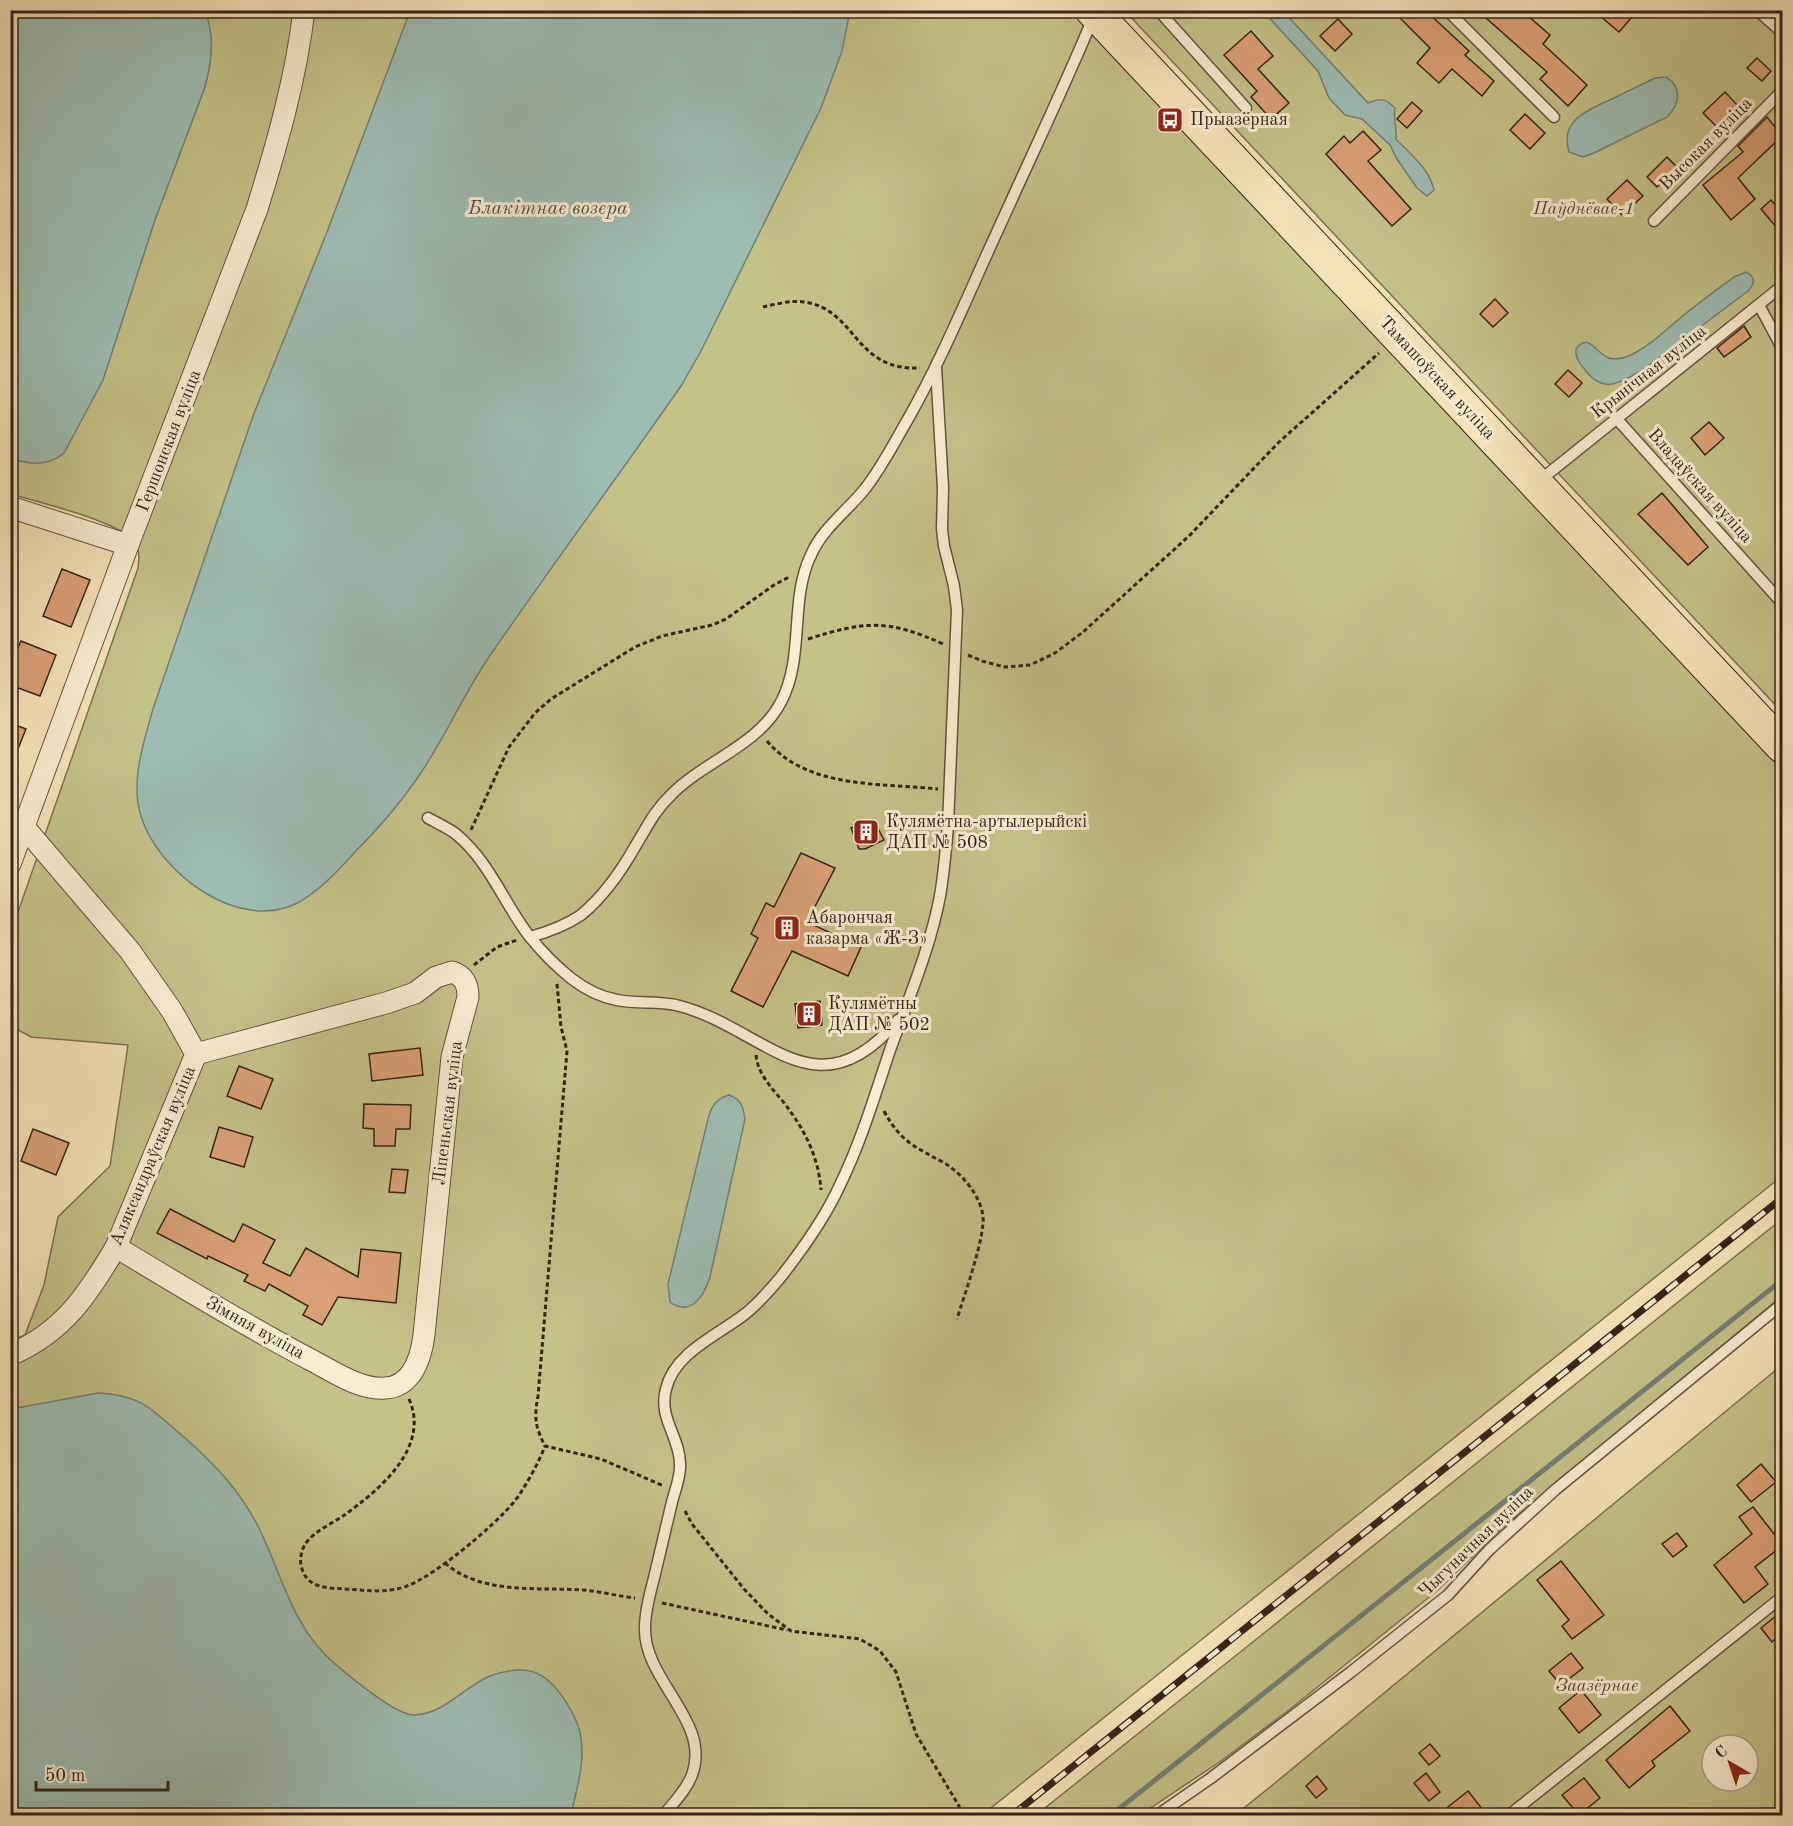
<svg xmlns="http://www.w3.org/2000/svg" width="1793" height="1826" font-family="'Old Standard TT',serif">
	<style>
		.green { fill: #c4c189; stroke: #7d7250; stroke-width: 1.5; fill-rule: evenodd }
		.water { fill: #9dbdb3; stroke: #747f75; stroke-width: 1.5 }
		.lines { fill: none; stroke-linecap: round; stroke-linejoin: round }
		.stream { stroke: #747f75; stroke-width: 5 }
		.building { fill: #daa075; stroke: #362318; stroke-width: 1.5 }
		.service-casing { stroke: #665340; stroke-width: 13 }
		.minor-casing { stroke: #665340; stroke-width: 23 }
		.primary-casing { stroke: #362318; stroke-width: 35 }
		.path { stroke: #362318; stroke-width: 3; stroke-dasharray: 4.5 3; stroke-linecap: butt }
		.service { stroke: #f8ecd1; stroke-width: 10 }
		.minor { stroke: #f8ecd1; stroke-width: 21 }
		.primary { stroke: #f5e2b8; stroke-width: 33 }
		.rail-casing { stroke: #362318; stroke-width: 7 }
		.rail { stroke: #f8ecd1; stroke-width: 4.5; stroke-dasharray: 14; stroke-linecap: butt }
		.labels { text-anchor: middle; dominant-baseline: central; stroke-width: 6; stroke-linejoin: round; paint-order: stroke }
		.poi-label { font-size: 18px; fill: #362318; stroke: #f8ecd1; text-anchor: start }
		.street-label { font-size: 18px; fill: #362318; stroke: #f8ecd1 }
		.park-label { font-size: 18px; font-style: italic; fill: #5a4a34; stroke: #f8ecd1 }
		.water-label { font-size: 20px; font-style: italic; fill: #555146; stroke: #f8ecd1 }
	</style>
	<rect width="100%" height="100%" fill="#f5e2b8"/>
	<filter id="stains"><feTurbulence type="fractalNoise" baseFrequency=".00333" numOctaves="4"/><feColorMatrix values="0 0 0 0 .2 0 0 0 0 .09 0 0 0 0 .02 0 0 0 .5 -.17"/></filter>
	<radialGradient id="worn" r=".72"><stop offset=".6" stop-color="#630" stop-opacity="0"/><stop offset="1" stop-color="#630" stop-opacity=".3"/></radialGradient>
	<!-- green -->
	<g class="green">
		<path d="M 11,11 L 1074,11 L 1782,770 L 1782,1176 L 982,1815 L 11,1815 L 11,1341 L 25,1335 L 44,1285 L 58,1217 L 110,1166 L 128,1045 L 31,1037 L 11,1026 L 10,935 L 138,568 C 139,560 140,552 136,544 C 124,522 37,502 11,494 Z"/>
		<polygon points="1125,11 1782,11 1782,712"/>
		<polygon points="1782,1219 1782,1296 1502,1528 1438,1590 1289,1710 1221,1761 1140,1815 1035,1816"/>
		<path d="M 1782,1365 L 1782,1815 L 1234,1816 L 1275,1783 ZM 1712,1745 L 1748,1745 L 1748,1781 L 1712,1781 Z"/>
	</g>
	<!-- water -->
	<g class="water">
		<path d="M 10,11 L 205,11 C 215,37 212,60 205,87 L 155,220 L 103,380 L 64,453 C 48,467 30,464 11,459 Z"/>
		<path d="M 410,11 L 850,11 L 842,51 L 821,108 L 701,351 L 681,386 C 617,478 550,568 487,660 C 461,699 443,742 416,780 C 398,806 377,830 354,853 C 338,871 322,888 301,901 C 241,936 156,872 140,813 C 131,779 144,741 153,709 L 253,416 L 327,232 Z"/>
		<path d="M 1263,11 L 1283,11 L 1368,103 C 1381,98 1385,98 1395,108 C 1393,119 1397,129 1396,139 C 1411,155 1429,168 1434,190 L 1427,196 L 1417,188 L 1397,159 L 1390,145 L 1362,119 L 1345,115 L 1329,98 L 1318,71 Z"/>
		<path d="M 1666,77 C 1683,88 1680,104 1667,117 L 1594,153 L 1583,157 L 1569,152 C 1559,120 1588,110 1612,99 C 1626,92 1641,85 1655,78 Z"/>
		<path d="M 1746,272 C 1756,277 1755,283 1748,291 L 1641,371 C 1619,383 1604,394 1586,371 C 1580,364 1575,358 1576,349 C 1589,331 1596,354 1609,358 C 1616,360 1624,358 1631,355 C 1649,346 1664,332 1679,319 C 1697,304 1715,291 1734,277 Z"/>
		<path d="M 729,1095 C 742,1100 743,1107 745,1119 L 710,1277 C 704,1296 691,1317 670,1302 L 668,1284 L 709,1115 C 713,1104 718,1098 729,1095 Z"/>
		<path d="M 98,1393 C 138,1395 148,1406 177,1431 C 214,1463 244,1493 264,1539 C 285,1585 295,1630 335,1664 C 351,1677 395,1715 414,1715 C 445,1714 463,1687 490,1676 C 526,1663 546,1670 566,1702 C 573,1713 580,1726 581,1739 C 585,1764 576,1791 571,1815 L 11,1815 L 11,1409 Z"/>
	</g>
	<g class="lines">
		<!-- stream -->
		<polyline class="stream" points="1110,1816 1782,1280"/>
	</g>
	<!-- building -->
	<g class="building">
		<polygon points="1392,10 1425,10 1469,51 1465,55 1494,81 1482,96 1452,69 1439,83 1417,63 1430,48"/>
		<polygon points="1477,10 1521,10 1550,35 1543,44 1587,85 1568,106 1540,79 1547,72"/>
		<polygon points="1593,10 1624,10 1632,17 1619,32"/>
		<polygon points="1338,19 1352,34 1335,51 1320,36"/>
		<polygon points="1251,31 1273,56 1258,69 1289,103 1271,119 1251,97 1257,91 1224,55"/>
		<polygon points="1757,58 1771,71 1762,81 1747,68"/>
		<polygon points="1725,92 1738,106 1717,127 1703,113"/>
		<polygon points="1412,102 1422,111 1407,128 1397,119"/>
		<polygon points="1525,114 1545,133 1530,149 1510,130"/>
		<polygon points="1767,117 1782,136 1738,178 1755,199 1731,220 1703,185 1743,152 1738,146"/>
		<polygon points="1363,131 1381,150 1368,161 1411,209 1392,226 1326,154 1344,136 1350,143"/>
		<polygon points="1667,157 1677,167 1657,187 1647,177"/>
		<polygon points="1627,180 1643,196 1622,215 1607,199"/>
		<polygon points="1771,200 1782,213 1782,234 1761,209"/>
		<polygon points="1495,299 1508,313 1493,327 1480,314"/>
		<polygon points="1744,326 1751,337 1724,357 1717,348"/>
		<polygon points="1568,370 1582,383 1569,397 1555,384"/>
		<polygon points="1709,422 1724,438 1705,455 1691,438"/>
		<polygon points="1662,493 1708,547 1688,565 1638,514"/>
		<polygon points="62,569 90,580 71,627 43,616"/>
		<polygon points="21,641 56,655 40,696 10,685 10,666"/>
		<polygon points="10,723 26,729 11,766 10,766"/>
		<polygon points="874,821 884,840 865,849 859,849 851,828"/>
		<polygon points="801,853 835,868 807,922 861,947 848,976 792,951 763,1007 731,991 758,938 751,934 766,903 774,907"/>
		<polygon points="820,1001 822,1025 798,1028 795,1004"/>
		<polygon points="420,1048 423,1075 372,1081 369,1054"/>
		<polygon points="239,1066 273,1079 261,1109 227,1096"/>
		<polygon points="364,1104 411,1105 410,1129 396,1129 395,1146 374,1146 374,1129 363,1128"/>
		<polygon points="219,1127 253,1137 244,1167 210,1157"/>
		<polygon points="33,1129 69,1143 56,1175 21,1161"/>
		<polygon points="392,1169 408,1170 405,1193 389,1192"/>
		<polygon points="170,1209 234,1242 243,1224 275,1240 263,1263 290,1276 306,1248 358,1277 361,1249 401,1253 396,1303 338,1297 322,1325 303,1315 308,1306 269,1284 265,1291 244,1281 248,1275 208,1256 207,1259 157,1233"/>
		<polygon points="1761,1464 1776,1482 1751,1502 1737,1485"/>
		<polygon points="1753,1507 1782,1544 1782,1546 1755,1567 1768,1584 1744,1603 1714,1565 1752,1534 1739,1517"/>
		<polygon points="1677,1533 1687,1546 1673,1557 1662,1544"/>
		<polygon points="1561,1561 1604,1615 1572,1639 1562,1626 1569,1620 1537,1580"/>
		<polygon points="1777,1615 1782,1622 1782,1633 1772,1642 1761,1628"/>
		<polygon points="1571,1653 1583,1668 1561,1685 1549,1671"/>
		<polygon points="1581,1690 1601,1715 1579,1733 1559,1708"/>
		<polygon points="1670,1706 1690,1731 1652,1761 1655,1766 1629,1788 1606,1760"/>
		<polygon points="1430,1744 1440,1756 1429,1765 1419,1753"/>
		<polygon points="1426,1773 1440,1792 1429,1801 1414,1783"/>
		<polygon points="1317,1776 1327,1789 1316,1798 1306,1786"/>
		<polygon points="1584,1778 1600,1798 1579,1815 1562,1795"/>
		<polygon points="1468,1791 1487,1815 1438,1815"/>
	</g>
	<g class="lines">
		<defs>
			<g id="service">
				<polyline points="1158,10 1246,108"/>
				<polyline points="1447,10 1554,117"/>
				<polyline points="1757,10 1782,32"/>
				<polyline points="1654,221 1782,91"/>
				<polyline points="1759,305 1782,348"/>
				<polyline points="1616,418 1782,603"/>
				<polyline points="1539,481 1782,286"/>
				<path d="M 428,818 C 437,823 448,828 456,834 C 490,862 504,904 530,937 C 542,952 557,967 572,979 C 585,989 601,997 617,1000 C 636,1004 657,1001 676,1005 C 764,1026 815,1119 898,1020"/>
				<path d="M 530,937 C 548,932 565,926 581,915 C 603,897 622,870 636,845 C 647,827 655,810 671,795 C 704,761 758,746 781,702 C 805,657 789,600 811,555 C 822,529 846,512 864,490 C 881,469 894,443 908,419 C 942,359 968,295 997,232 C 1029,161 1063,90 1093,18"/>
				<path d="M 663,1816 C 673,1803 686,1791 692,1775 C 712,1721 643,1681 645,1627 C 645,1611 650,1593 654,1578 C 660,1552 666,1527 672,1502 C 675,1490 681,1476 680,1464 C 680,1437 658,1418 666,1389 C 674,1353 718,1335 745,1314 C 758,1304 769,1291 780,1278 C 802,1250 825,1218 840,1185 C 861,1142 875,1095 890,1050 C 908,1000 930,949 940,896 C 944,873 946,849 948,825 L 957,610 L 954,586 L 944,546 L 942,529 L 943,488 L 936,367"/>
				<polyline points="1156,1816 1211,1778 1351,1672 1448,1595 1489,1550 1555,1490 1782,1304"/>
				<polyline points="1508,1816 1782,1597"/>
			</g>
			<g id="minor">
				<polyline points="10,507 128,545"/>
				<path d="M 10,864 L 128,545 L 257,209 C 277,144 296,79 304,10"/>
				<path d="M 116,1247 C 181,1286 246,1326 313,1361 C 334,1372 360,1390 385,1388 C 412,1387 421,1358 424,1335 L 452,1057 L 468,997 C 468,984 464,976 452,972 L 436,977 L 415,993 L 386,1003 L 196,1054"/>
				<path d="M 10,1355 C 64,1332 88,1294 116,1247 L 196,1054 L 172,1011 L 130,951 L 24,827"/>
			</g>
			<polyline id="primary" points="1092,10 1782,746"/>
		</defs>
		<!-- service casing -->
		<use href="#service" class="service-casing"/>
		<!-- minor casing -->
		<use href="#minor" class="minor-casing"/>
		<!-- primary casing -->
		<use href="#primary" class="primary-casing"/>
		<!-- path -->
		<g class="path">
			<path d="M 763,307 C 776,304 791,300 804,302 C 857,309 853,371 920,368"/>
			<path d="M 808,639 C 865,621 888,619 943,644"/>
			<polyline points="968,655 982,661 1005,667 1030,665 1055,653 1083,632 1188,537 1278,443 1379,353"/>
			<path d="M 767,741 C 807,789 881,783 938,789"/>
			<polyline points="471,830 509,747 535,713 551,699 635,647 662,636 712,625 726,619 774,585 789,577"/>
			<polyline points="474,965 497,947 517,940"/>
			<path d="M 557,984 L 561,1027 L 567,1051 L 538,1396 C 534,1418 535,1426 545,1446 L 601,1459 L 664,1486"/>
			<path d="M 756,1055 C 758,1078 778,1093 790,1111 C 807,1134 819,1161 821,1190"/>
			<path d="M 884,1111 C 901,1143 916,1147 946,1164 C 963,1175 980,1195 983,1216 C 985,1238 964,1296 957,1319"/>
			<path d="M 409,1399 C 431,1448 378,1491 343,1516 C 331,1524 315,1531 306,1543 C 301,1550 299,1561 302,1569 C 308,1588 327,1588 344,1589 C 365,1590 386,1594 407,1586 C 436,1575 494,1526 514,1502 C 525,1488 539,1462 545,1446"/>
			<polyline points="685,1511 692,1524 744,1589 768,1614 791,1631 860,1639 880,1651 896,1672 916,1734 959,1806 958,1816"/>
			<path d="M 445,1563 C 481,1595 539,1587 584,1590 C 601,1592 618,1596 635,1598"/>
			<polyline points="662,1603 787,1630"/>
		</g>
		<!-- service -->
		<use href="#service" class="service"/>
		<!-- minor -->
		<use href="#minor" class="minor"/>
		<!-- primary -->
		<use href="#primary" class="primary"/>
		<defs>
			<polyline id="rail" points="1011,1816 1782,1198"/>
		</defs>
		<!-- rail casing -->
		<use href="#rail" class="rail-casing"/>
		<!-- rail -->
		<use href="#rail" class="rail"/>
	</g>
	<!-- icons -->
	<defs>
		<symbol id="bus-square" viewBox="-11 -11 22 22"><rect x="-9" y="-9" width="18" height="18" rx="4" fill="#8f2418" stroke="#f8ecd1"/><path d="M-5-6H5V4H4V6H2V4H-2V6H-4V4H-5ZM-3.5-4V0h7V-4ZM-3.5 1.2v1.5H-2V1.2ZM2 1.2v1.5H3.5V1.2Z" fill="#fff"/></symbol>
		<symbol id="building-square" viewBox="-11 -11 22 22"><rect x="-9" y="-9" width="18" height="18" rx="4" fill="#8f2418" stroke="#f8ecd1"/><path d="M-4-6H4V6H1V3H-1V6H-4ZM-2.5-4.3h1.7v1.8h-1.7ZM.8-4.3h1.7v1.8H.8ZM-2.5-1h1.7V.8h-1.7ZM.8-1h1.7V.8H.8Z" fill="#fff"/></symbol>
	</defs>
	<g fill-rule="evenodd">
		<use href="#bus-square" x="1155" y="105" width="30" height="30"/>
		<use href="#building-square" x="851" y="817" width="30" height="30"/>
		<use href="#building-square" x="772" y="913" width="30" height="30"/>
		<use href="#building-square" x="794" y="999" width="30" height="30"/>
	</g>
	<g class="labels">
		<!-- poi labels -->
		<g class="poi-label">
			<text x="1190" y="120">Прыазёрная</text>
			<text x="886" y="822">Кулямётна-артылерыйскі<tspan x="886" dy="21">ДАП № 508</tspan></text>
			<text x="806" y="918">Абарончая<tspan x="806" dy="21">казарма «Ж-З»</tspan></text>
			<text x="828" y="1004">Кулямётны<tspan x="828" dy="21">ДАП № 502</tspan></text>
		</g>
		<!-- street labels -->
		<g class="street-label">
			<text transform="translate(1706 144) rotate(-45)">Высокая вуліца</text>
			<text transform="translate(1649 372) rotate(-38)">Крынічная вуліца</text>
			<text transform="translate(1437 378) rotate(47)">Тамашоўская вуліца</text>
			<text transform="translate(169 441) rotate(-69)">Гершонская вуліца</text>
			<text transform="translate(1700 486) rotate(48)">Владаўская вуліца</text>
			<text transform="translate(448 1113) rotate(-83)">Ліпеньская вуліца</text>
			<text transform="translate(153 1156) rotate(-67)">Аляксандраўская вуліца</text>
			<text transform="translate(255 1328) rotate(29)">Зімняя вуліца</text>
			<text transform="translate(1476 1542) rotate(-44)">Чыгуначная вуліца</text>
		</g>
		<!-- park labels -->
		<g class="park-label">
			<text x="1584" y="209">Паўднёвае-1</text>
			<text x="1597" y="1686">Заазёрнае</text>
		</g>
		<!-- water labels -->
		<g class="water-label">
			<text x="548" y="209">Блакітнае возера</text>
		</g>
	</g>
	<!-- margin -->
	<rect width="1793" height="1826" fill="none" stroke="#f5e2b8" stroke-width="36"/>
	<rect x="12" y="12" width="1769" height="1802" fill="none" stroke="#362318" stroke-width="3"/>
	<rect x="18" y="18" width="1757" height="1790" fill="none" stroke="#362318" stroke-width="1.5"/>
	<!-- north arrow -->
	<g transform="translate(1730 1763) rotate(321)"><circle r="28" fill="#f8ecd1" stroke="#aa9c87" stroke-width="1.5"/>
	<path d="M0-4.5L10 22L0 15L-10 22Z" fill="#8f2418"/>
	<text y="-9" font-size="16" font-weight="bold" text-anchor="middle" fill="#362318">С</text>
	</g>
	<!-- scale -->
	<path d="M36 1781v9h132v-9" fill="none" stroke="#362318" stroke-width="3"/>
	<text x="45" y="1781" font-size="18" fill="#362318" stroke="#f8ecd1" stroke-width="4.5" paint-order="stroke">50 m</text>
	<rect width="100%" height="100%" filter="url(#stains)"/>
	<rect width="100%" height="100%" fill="url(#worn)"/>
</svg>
